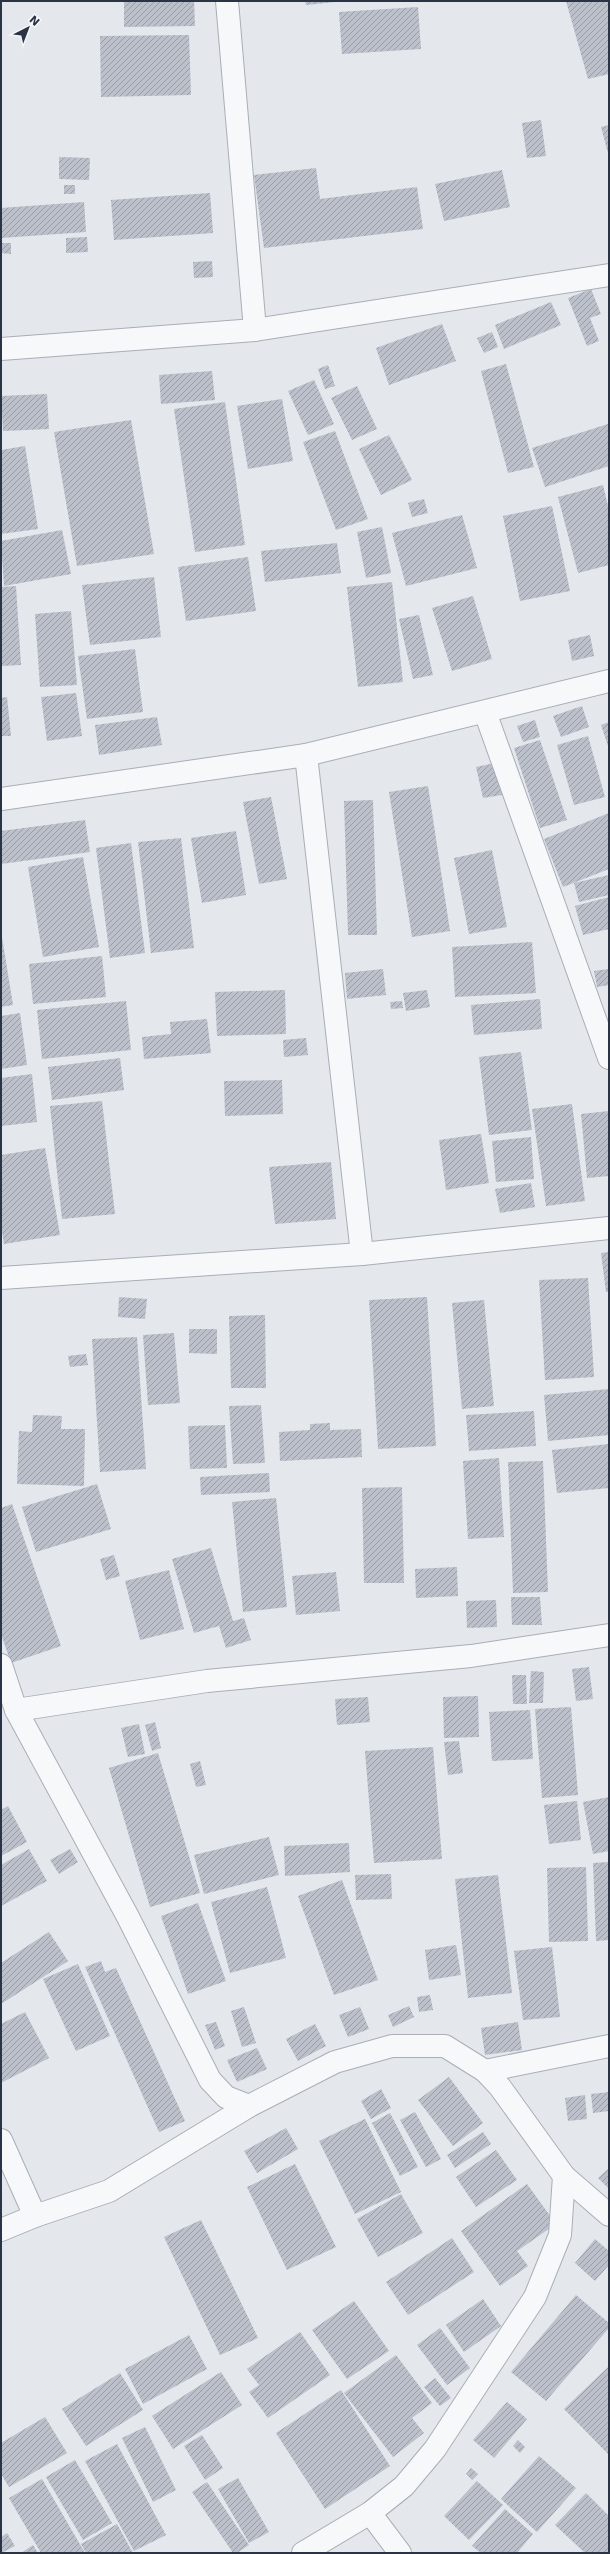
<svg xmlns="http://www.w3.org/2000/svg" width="610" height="2554" font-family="'DejaVu Sans',sans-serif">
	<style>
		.building { fill: url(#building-hatch) }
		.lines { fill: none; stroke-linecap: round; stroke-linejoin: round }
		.minor-casing { stroke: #a9aeb7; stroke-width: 24 }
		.tertiary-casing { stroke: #a9aeb7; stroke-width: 24 }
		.minor { stroke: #f7f8fa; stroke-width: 22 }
		.tertiary { stroke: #f7f8fa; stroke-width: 22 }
	</style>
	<defs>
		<pattern id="building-hatch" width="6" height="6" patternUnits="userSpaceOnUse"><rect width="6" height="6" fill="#bbc0ca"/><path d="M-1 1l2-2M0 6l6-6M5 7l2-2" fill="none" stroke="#989da6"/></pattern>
	</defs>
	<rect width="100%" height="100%" fill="#e4e7ec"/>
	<!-- building -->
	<g class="building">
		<polygon points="124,1 194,1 195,26 124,27"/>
		<polygon points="305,1 335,1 335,2 306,5"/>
		<polygon points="566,1 609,1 609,74 588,79"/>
		<polygon points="418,7 421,49 342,54 339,12"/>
		<polygon points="189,35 191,95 101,97 100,36"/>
		<polygon points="541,120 546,156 527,158 522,123"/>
		<polygon points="609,125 609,157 601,127"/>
		<polygon points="59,157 90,158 89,180 59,179"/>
		<polygon points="316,168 320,199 417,187 423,229 264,248 254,175"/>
		<polygon points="502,170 510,207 444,221 435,184"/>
		<rect x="64" y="185" width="11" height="9"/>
		<polygon points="210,193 213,233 114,240 111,200"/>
		<polygon points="84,202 86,232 1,238 1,208"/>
		<polygon points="87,237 88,252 66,253 66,238"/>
		<polygon points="1,243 11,243 11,254 1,253"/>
		<polygon points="212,261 213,277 194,278 193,262"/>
		<polygon points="591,289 601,314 590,318 599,341 587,346 568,298"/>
		<polygon points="551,302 561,325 504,349 495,325"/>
		<polygon points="442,324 456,361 389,385 376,348"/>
		<polygon points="492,332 498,347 484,353 477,338"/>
		<polygon points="506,364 534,467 508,473 481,371"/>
		<polygon points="328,365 335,386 325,389 318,369"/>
		<polygon points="212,371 215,400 161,404 159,375"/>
		<polygon points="314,380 334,424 308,435 288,391"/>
		<polygon points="357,386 377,429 352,440 331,398"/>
		<polygon points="47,394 49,429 3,431 1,396"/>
		<polygon points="282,399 293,461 248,469 237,406"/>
		<polygon points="225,402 245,545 195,552 174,409"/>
		<polygon points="131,420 154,554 77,566 54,432"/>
		<polygon points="608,424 609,466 545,487 532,448"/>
		<polygon points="335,431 368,519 336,530 303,442"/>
		<polygon points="389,435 412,480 381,495 359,449"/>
		<polygon points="25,446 38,529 1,534 1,450"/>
		<polygon points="603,485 609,510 609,565 578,573 558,497"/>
		<polygon points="424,499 428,513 412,517 408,503"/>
		<polygon points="552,506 570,591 520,601 503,516"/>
		<polygon points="462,515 477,568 406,586 392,533"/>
		<polygon points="382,527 391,573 366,578 357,532"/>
		<polygon points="62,530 71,574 4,586 1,541"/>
		<polygon points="337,543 341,573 265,582 261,551"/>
		<polygon points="248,557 256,611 186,621 178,567"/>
		<polygon points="154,577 161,637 90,645 82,585"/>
		<polygon points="392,582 403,682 358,687 347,587"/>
		<polygon points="16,586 21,665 1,666 1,587"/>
		<polygon points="473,596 492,659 452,671 432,608"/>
		<polygon points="71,611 77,685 40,687 35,614"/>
		<polygon points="419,615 433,675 413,679 399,619"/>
		<polygon points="590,635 594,656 572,661 568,640"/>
		<polygon points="135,649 143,712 87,719 78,656"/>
		<polygon points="76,693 82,736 47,741 41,697"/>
		<polygon points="7,697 11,736 1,736 1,698"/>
		<polygon points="582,706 589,727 561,737 553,716"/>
		<polygon points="157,717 162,745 99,755 95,725"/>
		<polygon points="535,720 540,737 523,742 517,726"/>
		<polygon points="609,722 609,749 601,725"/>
		<polygon points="588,736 605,797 574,805 557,745"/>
		<polygon points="540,740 567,820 540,828 514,748"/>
		<polygon points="495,763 502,795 483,798 476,767"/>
		<polygon points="428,786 450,931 412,937 389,792"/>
		<polygon points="271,797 287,879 259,884 243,802"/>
		<polygon points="373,800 377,935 348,935 344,801"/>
		<polygon points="609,813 609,869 563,887 544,839"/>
		<polygon points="85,820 90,852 1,864 1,831"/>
		<polygon points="236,831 246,895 202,903 191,838"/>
		<polygon points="181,838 194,948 151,953 138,842"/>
		<polygon points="131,843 145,953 110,958 96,848"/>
		<polygon points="492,850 507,927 469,934 454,858"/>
		<polygon points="83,857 99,947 43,957 28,867"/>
		<polygon points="609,875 609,895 579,902 574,883"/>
		<polygon points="609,897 609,929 583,935 575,906"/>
		<polygon points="1,931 13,1005 1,1007"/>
		<polygon points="532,942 536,993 455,997 452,947"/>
		<polygon points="102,956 106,997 33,1004 29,964"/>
		<polygon points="383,969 386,995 347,999 345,973"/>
		<polygon points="608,969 609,985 597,987 594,971"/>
		<polygon points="285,990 286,1034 217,1036 215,992"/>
		<polygon points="427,990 430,1007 406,1011 403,993"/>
		<polygon points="540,999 542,1029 474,1035 471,1005"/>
		<polygon points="126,1001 131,1050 42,1059 37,1010"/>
		<polygon points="402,1001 403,1008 391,1009 390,1002"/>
		<polygon points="20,1013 27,1065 1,1069 1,1016"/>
		<polygon points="207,1019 211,1053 144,1059 142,1037 171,1034 170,1022"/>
		<polygon points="306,1038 308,1055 284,1057 283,1040"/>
		<polygon points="521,1052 532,1130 489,1135 479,1057"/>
		<polygon points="120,1058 124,1090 52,1100 48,1067"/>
		<polygon points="32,1074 37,1122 1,1126 1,1078"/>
		<polygon points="282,1080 283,1114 225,1116 224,1081"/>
		<polygon points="102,1101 115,1214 62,1219 50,1106"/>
		<polygon points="572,1104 585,1201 546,1206 532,1109"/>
		<polygon points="609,1111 609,1176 587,1178 581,1114"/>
		<polygon points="481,1134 489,1183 446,1190 439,1140"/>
		<polygon points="531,1137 534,1179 496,1182 492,1141"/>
		<polygon points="45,1148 60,1235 4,1244 1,1225 1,1155"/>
		<polygon points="331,1162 336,1219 275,1224 269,1167"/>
		<polygon points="531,1183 535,1207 500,1213 495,1189"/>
		<polygon points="609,1252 609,1292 606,1292 601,1253"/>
		<polygon points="588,1278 594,1377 545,1380 539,1280"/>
		<polygon points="119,1297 147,1299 145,1319 118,1317"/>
		<polygon points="427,1297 436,1446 378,1449 369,1300"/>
		<polygon points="484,1300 494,1406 462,1409 452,1303"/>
		<polygon points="265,1315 266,1388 231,1388 229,1316"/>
		<polygon points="189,1329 217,1329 217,1354 189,1353"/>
		<polygon points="174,1333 180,1403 148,1405 143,1335"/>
		<polygon points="137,1337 146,1469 100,1472 92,1339"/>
		<polygon points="86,1354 88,1365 70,1367 68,1356"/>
		<polygon points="609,1389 609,1435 548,1441 544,1395"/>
		<polygon points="261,1405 265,1463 233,1464 229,1406"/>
		<polygon points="534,1411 536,1446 469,1451 466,1415"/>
		<polygon points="33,1415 62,1416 61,1429 85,1429 84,1486 17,1484 19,1431 32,1432"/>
		<polygon points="330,1423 330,1430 361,1429 362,1457 280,1461 279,1432 310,1430 310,1424"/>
		<polygon points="225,1425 227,1468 190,1469 188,1426"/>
		<polygon points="609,1444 609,1488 557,1493 552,1450"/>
		<polygon points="499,1458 504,1537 468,1539 463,1461"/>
		<polygon points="543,1461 548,1592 513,1593 508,1462"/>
		<polygon points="269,1473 270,1492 201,1495 200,1477"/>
		<polygon points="97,1484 111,1529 36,1552 22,1507"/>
		<polygon points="402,1487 404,1583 364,1583 362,1488"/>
		<polygon points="276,1498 287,1607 243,1612 232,1502"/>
		<polygon points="12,1504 61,1646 11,1663 1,1634 1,1508"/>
		<polygon points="211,1548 233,1621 244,1618 251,1640 226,1648 219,1626 194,1633 172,1559"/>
		<polygon points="114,1555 120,1576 106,1580 100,1559"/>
		<polygon points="457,1567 458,1596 416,1598 415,1569"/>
		<polygon points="169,1570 184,1629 140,1640 125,1581"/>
		<polygon points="336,1572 340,1611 296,1615 292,1576"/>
		<polygon points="511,1597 540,1597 542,1625 512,1625"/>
		<polygon points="496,1600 497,1627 467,1628 466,1601"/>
		<polygon points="589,1667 593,1699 576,1701 572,1669"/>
		<polygon points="531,1671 544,1672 543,1703 529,1703"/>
		<polygon points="512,1675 526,1675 527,1704 513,1704"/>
		<polygon points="478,1696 479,1737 444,1738 443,1697"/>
		<polygon points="368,1697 370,1722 337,1725 335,1699"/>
		<polygon points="571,1707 578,1795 542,1798 535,1709"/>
		<polygon points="530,1710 533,1759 492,1761 489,1712"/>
		<polygon points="155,1722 161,1748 152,1751 145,1725"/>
		<polygon points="139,1724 145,1754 128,1757 121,1728"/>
		<polygon points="459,1741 463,1773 448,1775 444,1742"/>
		<polygon points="433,1747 442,1859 374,1863 365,1751"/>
		<polygon points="158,1753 200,1893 150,1907 109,1768"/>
		<polygon points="200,1761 206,1785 196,1787 190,1764"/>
		<polygon points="609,1797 609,1851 593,1854 583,1802"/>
		<polygon points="577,1801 581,1840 549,1844 544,1805"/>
		<polygon points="8,1806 27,1842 1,1856 1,1810"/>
		<polygon points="269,1837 279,1875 204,1894 194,1855"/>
		<polygon points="349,1843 350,1872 285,1876 284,1846"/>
		<polygon points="29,1849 47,1881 1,1906 1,1865"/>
		<polygon points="70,1849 78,1862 59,1874 50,1860"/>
		<polygon points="609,1862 609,1940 596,1941 593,1863"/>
		<polygon points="586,1867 588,1941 549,1942 547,1868"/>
		<polygon points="391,1874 392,1899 356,1900 355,1875"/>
		<polygon points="498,1875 512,1993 468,1998 455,1879"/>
		<polygon points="342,1880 378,1980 334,1995 298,1896"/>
		<polygon points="267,1887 286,1958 230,1973 211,1902"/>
		<polygon points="198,1903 226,1981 188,1994 161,1916"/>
		<polygon points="49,1932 68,1961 1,2004 1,1963"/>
		<polygon points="456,1945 461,1975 429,1980 425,1950"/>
		<polygon points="552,1947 560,2017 523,2020 514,1951"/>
		<polygon points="101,1961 105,1972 116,1968 185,2121 159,2132 85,1967"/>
		<polygon points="78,1964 110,2036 76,2051 43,1979"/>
		<polygon points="430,1995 433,2010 419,2012 417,1997"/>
		<polygon points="409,2006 414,2017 393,2027 388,2015"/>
		<polygon points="244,2007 256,2043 242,2047 231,2011"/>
		<polygon points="360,2007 369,2029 348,2037 339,2015"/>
		<polygon points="25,2012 49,2058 1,2083 1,2024"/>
		<polygon points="216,2022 225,2046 215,2050 205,2025"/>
		<polygon points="518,2022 522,2050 485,2055 481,2028"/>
		<polygon points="315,2024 326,2046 298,2061 286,2039"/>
		<polygon points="257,2048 267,2069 237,2082 227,2060"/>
		<polygon points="449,2077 483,2123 453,2146 418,2100"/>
		<polygon points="381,2089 391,2108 371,2119 361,2101"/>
		<polygon points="609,2092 609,2111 593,2113 591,2094"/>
		<polygon points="585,2095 587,2119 568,2121 565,2098"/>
		<polygon points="415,2112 441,2159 426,2167 400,2120"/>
		<polygon points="390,2113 418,2167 400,2176 372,2123"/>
		<polygon points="365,2119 401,2192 355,2214 319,2141"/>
		<polygon points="286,2128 298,2149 257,2173 244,2151"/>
		<polygon points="483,2132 491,2144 455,2168 447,2155"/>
		<polygon points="496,2150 517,2180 476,2207 456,2177"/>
		<polygon points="295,2164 336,2247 287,2270 247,2187"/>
		<polygon points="609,2168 609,2189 598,2178"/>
		<polygon points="527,2184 556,2224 517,2251 528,2266 500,2286 461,2231"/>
		<polygon points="401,2194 423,2233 378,2257 357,2219"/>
		<polygon points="201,2220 258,2338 220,2355 164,2237"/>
		<polygon points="452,2238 474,2272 408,2315 386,2282"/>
		<polygon points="595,2239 609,2251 609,2265 595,2281 575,2263"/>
		<polygon points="576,2295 609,2323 609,2328 546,2401 511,2372"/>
		<polygon points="483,2299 501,2326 464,2352 446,2325"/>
		<polygon points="354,2301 389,2351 347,2379 312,2330"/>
		<polygon points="440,2328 470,2368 447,2385 417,2345"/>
		<polygon points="300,2332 330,2375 268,2418 249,2392 259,2385 247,2369"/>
		<polygon points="189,2335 207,2369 143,2404 125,2369"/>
		<polygon points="396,2355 432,2403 412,2418 424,2433 393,2457 344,2393"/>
		<polygon points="609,2366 609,2455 564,2409"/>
		<polygon points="221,2372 242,2405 173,2449 152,2416"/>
		<polygon points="120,2373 143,2410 86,2446 62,2409"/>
		<polygon points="435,2378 451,2398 440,2406 424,2387"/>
		<polygon points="341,2390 390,2466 325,2509 276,2433"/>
		<polygon points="507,2402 527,2419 494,2458 473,2440"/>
		<polygon points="45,2417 67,2453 9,2487 1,2474 1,2443"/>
		<polygon points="145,2427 176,2490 153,2502 122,2438"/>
		<polygon points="202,2435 223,2468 205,2480 184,2446"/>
		<polygon points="518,2440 525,2447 520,2453 513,2446"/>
		<polygon points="117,2444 166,2535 134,2551 85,2461"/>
		<polygon points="539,2456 576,2488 537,2532 501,2499"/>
		<polygon points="75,2460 112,2523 83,2540 46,2477"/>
		<polygon points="471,2468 478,2474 472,2480 466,2474"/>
		<polygon points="238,2478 269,2532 249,2543 218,2489"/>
		<polygon points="42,2479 85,2553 41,2553 9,2498"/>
		<polygon points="477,2481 503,2505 469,2540 444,2516"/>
		<polygon points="207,2482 249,2545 237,2553 233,2553 192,2492"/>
		<polygon points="586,2493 609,2516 609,2553 585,2553 555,2525"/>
		<polygon points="505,2509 533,2534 517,2553 481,2553 472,2546"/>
		<polygon points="117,2524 133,2553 86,2553 81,2544"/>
		<polygon points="7,2533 15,2546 1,2553 1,2537"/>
		<polygon points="33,2545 38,2553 21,2553"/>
	</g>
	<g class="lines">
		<defs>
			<g id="minor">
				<polyline points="227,1 255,330"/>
				<polyline points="485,712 609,1058"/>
				<polyline points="306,755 362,1254"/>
				<polyline points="1,799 306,755 609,681"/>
				<polyline points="1,1278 362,1254 609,1228"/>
				<polyline points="1,1665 16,1710 128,1917 210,2080 226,2097 249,2106"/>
				<polyline points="16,1710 207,1681 471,1656 609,1635"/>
				<polyline points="485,2071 609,2046"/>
				<polyline points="1,2140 35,2216"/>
				<polyline points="1,2230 35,2216 109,2191 249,2106 335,2062 392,2046 445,2046 485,2071 500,2087 564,2176 609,2215"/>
				<polyline points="370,2513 400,2553"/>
				<polyline points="303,2553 370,2513 404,2486 435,2449 535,2297 560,2235 564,2176"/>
			</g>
			<polyline id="tertiary" points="1,349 255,330 609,275"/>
		</defs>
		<!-- minor casing -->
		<use href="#minor" class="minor-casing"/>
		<!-- tertiary casing -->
		<use href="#tertiary" class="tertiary-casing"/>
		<!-- minor -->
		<use href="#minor" class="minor"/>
		<!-- tertiary -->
		<use href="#tertiary" class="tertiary"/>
	</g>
	<!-- border -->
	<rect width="610" height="2554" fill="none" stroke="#2b3445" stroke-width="4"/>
	<!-- north arrow -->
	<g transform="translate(28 28) rotate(42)" stroke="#f4f6f9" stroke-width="3" paint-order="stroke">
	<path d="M0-3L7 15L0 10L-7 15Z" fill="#2b3445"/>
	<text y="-6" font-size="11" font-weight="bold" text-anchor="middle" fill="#2b3445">N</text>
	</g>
</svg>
